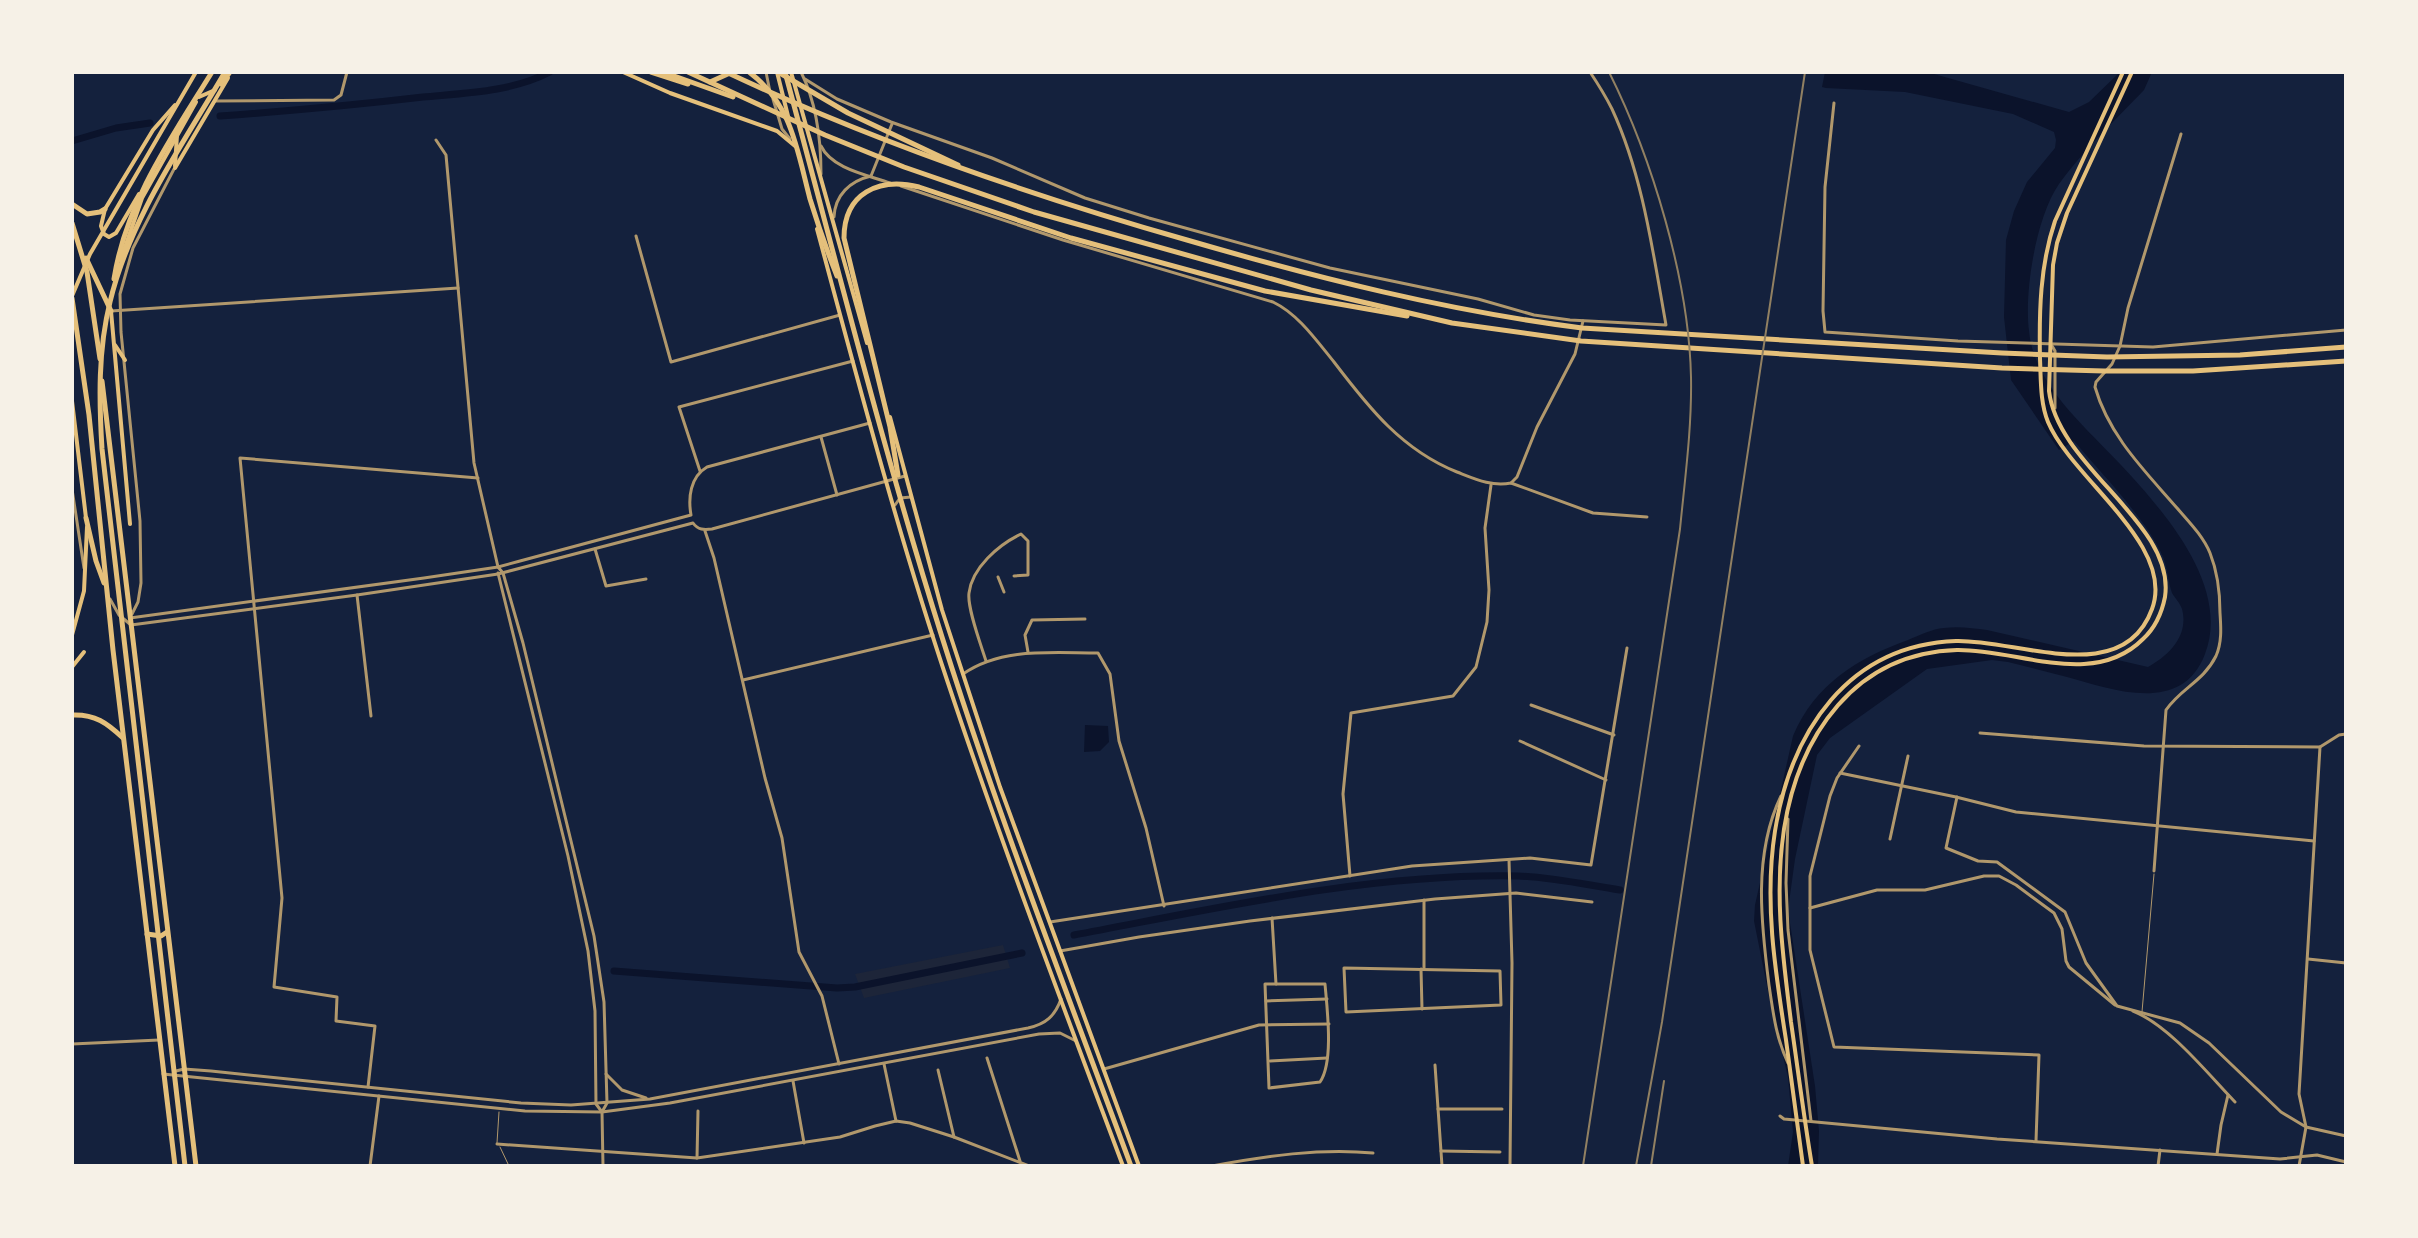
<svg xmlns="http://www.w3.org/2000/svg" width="2418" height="1238" font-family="Figtree,sans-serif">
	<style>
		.green { fill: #1d2539 }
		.water { fill: #0b132b }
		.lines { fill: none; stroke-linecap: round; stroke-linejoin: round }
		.canal { stroke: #0b132b; stroke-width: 7 }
		.service { stroke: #b1986c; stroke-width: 1 }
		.minor { stroke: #b1986c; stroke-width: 3 }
		.tertiary { stroke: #b1986c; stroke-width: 3 }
		.secondary { stroke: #e5c07b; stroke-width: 4 }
		.primary { stroke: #e5c07b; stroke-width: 4 }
		.trunk { stroke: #e5c07b; stroke-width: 5 }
		.motorway { stroke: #e5c07b; stroke-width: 5 }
		.rail { stroke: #918062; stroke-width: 2 }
	</style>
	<rect width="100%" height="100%" fill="#14213d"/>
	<!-- green -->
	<polygon class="green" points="1003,945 1010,968 864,998 855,974"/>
	<!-- water -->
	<g class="water">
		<path d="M 1825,72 L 1927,72 L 2069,112 L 2089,102 L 2120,72 L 2152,72 L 2144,90 C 2118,117 2081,153 2059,184 C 2036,217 2024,292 2029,331 C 2034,385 2086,427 2120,464 C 2163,510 2231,586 2205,654 C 2182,715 2113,690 2067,677 C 2047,672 2028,667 2008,662 L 1992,660 L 1927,669 L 1830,738 L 1817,755 L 1795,859 L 1788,910 L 1815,1086 L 1819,1131 L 1818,1166 L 1788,1166 L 1793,1132 L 1788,1077 L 1771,1006 L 1754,921 L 1755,905 L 1793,736 C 1815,684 1858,658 1908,640 C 1920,635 1932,629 1944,628 C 1958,626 1973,628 1987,630 L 2148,667 C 2170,655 2189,635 2182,609 C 2180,603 2175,598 2172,593 C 2168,582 2168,569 2163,557 C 2148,521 2100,472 2074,441 L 2059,450 L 2011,380 L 2004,317 L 2006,240 L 2014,211 L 2027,182 L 2055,148 L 2056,140 L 2054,132 L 2013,114 L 1905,92 L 1826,88 L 1822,87 Z"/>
		<polygon points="1085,725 1108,726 1109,742 1100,751 1084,752"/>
	</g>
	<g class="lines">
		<!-- canal -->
		<g class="canal">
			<path d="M 220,116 C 288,111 355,105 423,97 C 466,93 511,92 550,72"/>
			<polyline points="72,141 116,128 150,123"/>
			<path d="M 1074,935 C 1218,908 1371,873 1518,876 C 1552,877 1587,885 1620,890"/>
			<polyline points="614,971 837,988 855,987 1022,953"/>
		</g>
		<!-- service -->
		<g class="service">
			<polyline points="2142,1012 2154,874"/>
			<polyline points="497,1143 499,1112"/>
			<polyline points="500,1147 509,1166"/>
		</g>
		<!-- minor -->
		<g class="minor">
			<polyline points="766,72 770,92"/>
			<path d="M 801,72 C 817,104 821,139 821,174"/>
			<path d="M 805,79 L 837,99 L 891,122 L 992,158 L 1085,198 L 1149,218 L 1330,268 L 1478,299 L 1534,315 L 1570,320 L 1666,325 C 1653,253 1643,176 1612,109 C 1606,97 1598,84 1590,72"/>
			<polyline points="773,99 782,129 790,139"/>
			<polyline points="215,101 334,100 341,95 347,72"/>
			<polyline points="1834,103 1825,187 1823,311 1825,332 1958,341 2153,347 2346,330"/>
			<polyline points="436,140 446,155 474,463 498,567"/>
			<path d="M 821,146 C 832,169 868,175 890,183"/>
			<polyline points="871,176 892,124"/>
			<path d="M 901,186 L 1063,240 L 1273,302 C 1298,314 1316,340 1334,362 C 1369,408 1402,450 1457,472 C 1475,479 1492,487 1511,483 L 1517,477 L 1537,427 L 1575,354 L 1583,321"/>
			<path d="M 834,217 C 835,195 850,181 871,176"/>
			<polyline points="636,236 671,362 840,315"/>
			<polyline points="111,311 458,288"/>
			<polyline points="821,437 837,495"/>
			<polyline points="700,471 679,407 853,361"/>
			<polyline points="1511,483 1593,513 1647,517"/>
			<polyline points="895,505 900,498 911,497"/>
			<polyline points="705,531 714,558 765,778 782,838 799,952 822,996 839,1064"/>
			<polyline points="595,549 606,586 646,579"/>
			<polyline points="998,577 1004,592"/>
			<polyline points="357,595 371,716"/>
			<polyline points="1028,652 1025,635 1032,620 1085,619"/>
			<path d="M 986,661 C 981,645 967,608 969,593 C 972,568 998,545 1021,534 L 1028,541 L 1028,575 L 1014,576"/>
			<path d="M 963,674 C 1002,647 1052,653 1098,653 L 1110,674 L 1119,741 L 1146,828 L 1164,906"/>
			<polyline points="743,680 933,635"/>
			<polyline points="1531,705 1614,735"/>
			<polyline points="1980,733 2144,746 2320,747 2339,735 2346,734"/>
			<polyline points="1520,741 1606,780"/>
			<polyline points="1859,746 1837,778 1830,796 1810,876 1810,950 1834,1047 2039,1055 2036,1141"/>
			<polyline points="1840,773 1956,797 2016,812 2314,841"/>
			<polyline points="1957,797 1946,848 1978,861 1997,862 2065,912 2086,963 2117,1006 2180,1023 2209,1043 2281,1112 2306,1127 2346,1136"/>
			<polyline points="1890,839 1908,756"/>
			<polyline points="1509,860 1512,963 1510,1166"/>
			<path d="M 2154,871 L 2166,710 C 2181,688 2203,682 2216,656 C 2222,642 2221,628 2220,613 C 2220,592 2218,573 2210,553 C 2203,536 2189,522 2177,508 C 2145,471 2109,436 2095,387 L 2096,382 L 2112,364 L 2120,346 L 2128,308 L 2181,134"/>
			<polyline points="1350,876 1343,794 1351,713 1453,696 1476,667 1487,622 1489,590 1485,528 1491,485"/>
			<polyline points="1424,900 1424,968"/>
			<polyline points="1810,908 1877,890 1925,890 1984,876 1999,876 2016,885 2054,913 2062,929 2066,961 2069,967 2115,1005"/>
			<polyline points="1272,918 1276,984"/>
			<polyline points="1050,922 1412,866 1530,858 1591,865 1627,648"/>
			<polyline points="1060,951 1139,937 1250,921 1435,899 1516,893 1592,902"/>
			<polyline points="2308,959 2346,963"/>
			<polygon points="1344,968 1500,971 1501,1005 1346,1012"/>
			<polyline points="1421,969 1422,1009"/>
			<path d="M 1265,984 L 1325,984 C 1327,1008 1334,1062 1320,1082 L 1269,1088 Z"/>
			<polyline points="1266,1001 1327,999"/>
			<path d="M 2133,1011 C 2170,1026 2207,1073 2235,1102"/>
			<polyline points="72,1044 159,1040"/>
			<polyline points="987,1058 1020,1161"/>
			<polyline points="1270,1061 1327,1058"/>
			<polyline points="884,1064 896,1121"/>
			<polyline points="1435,1065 1442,1166"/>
			<polyline points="1104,1069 1259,1025 1329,1024"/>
			<polyline points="938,1070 954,1137"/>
			<polyline points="793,1081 804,1143"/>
			<polyline points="368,1087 375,1026 336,1021 337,997 274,987 282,898 240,458 478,478"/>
			<polyline points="1438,1109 1502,1109"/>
			<polyline points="602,1112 603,1166"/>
			<polyline points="497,1144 697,1158 840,1137 875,1126 896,1121 910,1123 954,1137 1029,1166"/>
			<polyline points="1441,1151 1500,1152"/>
			<polyline points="2217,1154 2221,1125 2228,1095"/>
			<polyline points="697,1158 698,1111"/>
			<polyline points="370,1166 379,1096"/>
			<path d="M 1212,1166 C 1265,1156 1320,1148 1373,1153"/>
			<polyline points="2158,1166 2160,1150"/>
			<polyline points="2299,1166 2306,1127 2299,1094 2320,747"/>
		</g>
		<!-- tertiary -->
		<g class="tertiary">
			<polyline points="2051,344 2055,351 2055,408"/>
			<polyline points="72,489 84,568"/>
			<polyline points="498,567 503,573 523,643 594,936 604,1002 607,1103 602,1112"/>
			<polyline points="498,573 568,856 588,951 595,1011 596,1104 602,1112"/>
			<path d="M 110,599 L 119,615 L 131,625 L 357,595 L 498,574 L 693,523 C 698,530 704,530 712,529 L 905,476"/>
			<polyline points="132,614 138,602 141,583 140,521 121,332 120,294 133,248 174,169"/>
			<path d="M 130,618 L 424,578 L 498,567 L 520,561 L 691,515 C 688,498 690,477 707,467 L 870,423"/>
			<path d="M 1781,796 C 1753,854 1761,923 1769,985 C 1773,1012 1776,1038 1788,1063"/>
			<polyline points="1788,819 1786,883 1788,930 1811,1121"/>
			<path d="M 176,1071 L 184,1069 L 211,1071 L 521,1103 L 571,1105 L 650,1099 L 1028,1028 C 1046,1024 1055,1016 1061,999"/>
			<polyline points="163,1074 525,1111 602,1112 670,1103 1039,1034 1060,1033 1076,1041"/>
			<polyline points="606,1074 622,1090 646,1098"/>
			<polyline points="1780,1116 1784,1119 1997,1139 2280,1159 2317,1155 2346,1162"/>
		</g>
		<!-- secondary -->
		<g class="secondary">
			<polyline points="623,72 670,93 777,131 795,146"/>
			<polyline points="777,72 789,120"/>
			<polyline points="791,72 867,343"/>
			<path d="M 817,229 C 858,381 898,534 948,683 C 1002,845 1063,1006 1123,1166"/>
			<polyline points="890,417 942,610 1000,787 1139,1166"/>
			<path d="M 1803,1166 C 1797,1124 1792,1082 1786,1040 C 1775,970 1764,901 1775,831 C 1791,731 1848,645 1956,641 C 2016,639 2123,689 2152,609 C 2176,545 2072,479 2048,422 C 2040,402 2041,380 2040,359 C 2039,312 2040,265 2055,221 L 2123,72"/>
			<path d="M 1812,1166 C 1804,1118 1798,1070 1791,1022 C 1783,957 1774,895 1784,829 C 1799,735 1855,653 1957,650 C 2018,649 2093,689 2143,639 C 2155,628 2162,612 2165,597 C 2176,523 2058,468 2049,391 L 2053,265 L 2057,243 L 2067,213 L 2132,72"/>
		</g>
		<!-- primary -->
		<g class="primary">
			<polyline points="199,97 215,90"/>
			<polyline points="175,166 177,135"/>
			<polyline points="175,168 228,78"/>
			<polyline points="139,194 116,233 109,237 104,234 101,226 105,209 153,130 175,105"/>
			<polyline points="121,259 142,198 196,102"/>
			<polyline points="72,296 90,254 196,72"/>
			<polyline points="111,311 130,524"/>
			<polyline points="115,345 125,360"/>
			<polyline points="72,401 86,518"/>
			<polyline points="72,635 84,591 87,527"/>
			<polyline points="72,667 84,652"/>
		</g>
		<!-- trunk -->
		<g class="trunk">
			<polyline points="72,204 87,214 100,212 105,209"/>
			<polyline points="72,223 87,272 100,359"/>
			<polyline points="86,258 111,311"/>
			<polyline points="72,298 89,415 113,650 175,1166"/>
			<polyline points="102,381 196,1166"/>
			<polyline points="86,518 96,561 104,583"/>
			<path d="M 72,715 C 95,714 107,723 123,738"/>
			<polyline points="147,934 161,936 167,932"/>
		</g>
		<!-- motorway -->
		<g class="motorway">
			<polyline points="651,72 688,84"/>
			<polyline points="663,72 733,97"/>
			<polyline points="688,72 825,135 904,167 1034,212 1311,290 1452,323 1581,341 2002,368 2104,371 2193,371 2346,361"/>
			<path d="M 726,72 C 875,142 1029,195 1187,240 C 1317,278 1448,311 1582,328 L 2002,353 L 2107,357 L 2240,355 L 2346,347"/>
			<path d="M 749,72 C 792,104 797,150 810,199 C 818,225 827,251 837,276"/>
			<polyline points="778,72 848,113 958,165"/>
			<path d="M 785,72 C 836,260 883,450 942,637 C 998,815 1066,990 1131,1166"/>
			<polyline points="710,82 730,73"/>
			<polyline points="221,84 230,72"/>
			<path d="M 114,279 C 126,202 172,137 212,72"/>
			<path d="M 898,475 L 890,427 L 844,238 C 844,193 879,177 919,187 L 1071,238 L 1265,291 L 1407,316"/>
			<path d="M 185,1166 L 102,449 C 99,400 98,350 110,302 C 130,218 182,146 225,72"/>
		</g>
		<!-- rail -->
		<g class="rail">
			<path d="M 1583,1166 L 1680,529 C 1685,478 1692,427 1691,377 C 1689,280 1652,158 1609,72"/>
			<polyline points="1636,1166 1662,1022 1805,72"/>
			<polyline points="1651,1166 1664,1081"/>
		</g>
	</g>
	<!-- border -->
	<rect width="2418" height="1238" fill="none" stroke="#f6f1e7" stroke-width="148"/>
</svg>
